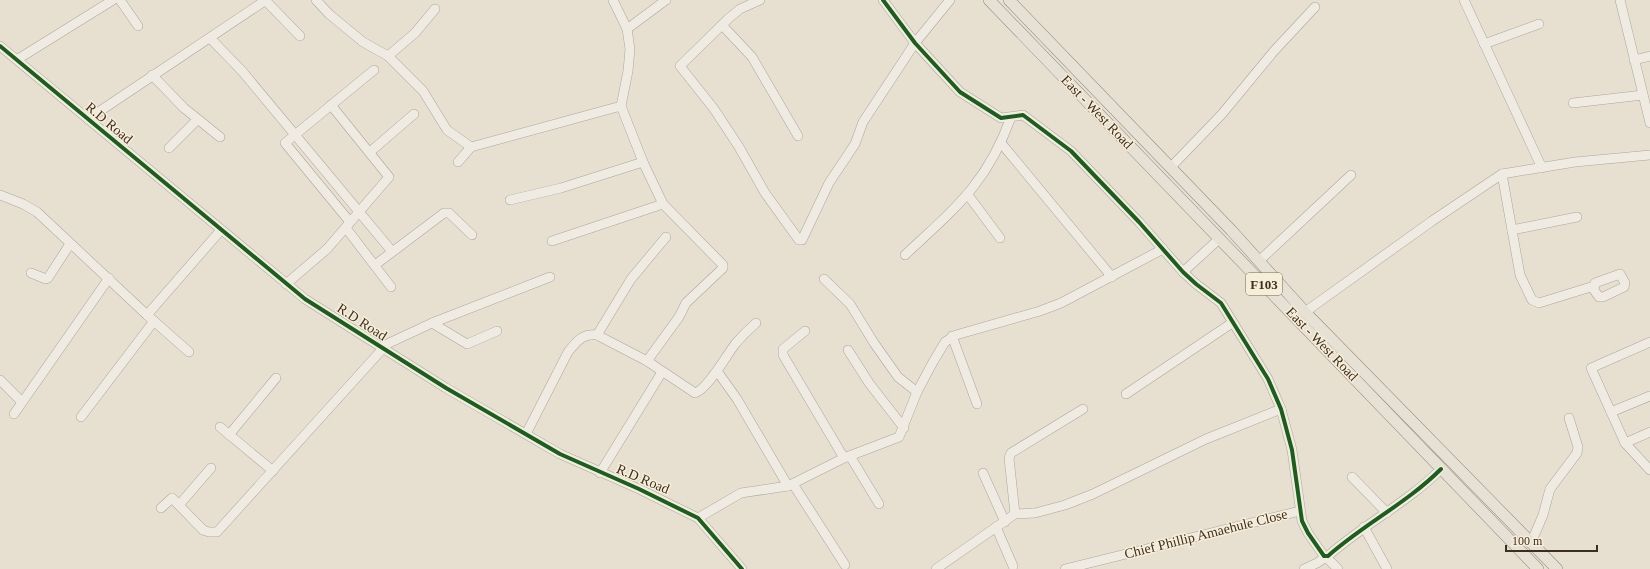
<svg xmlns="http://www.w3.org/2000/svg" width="1650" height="569" font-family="'Times New Roman',serif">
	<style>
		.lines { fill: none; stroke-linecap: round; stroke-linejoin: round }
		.minor-casing { stroke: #ada599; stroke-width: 10 }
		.major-casing { stroke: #928b80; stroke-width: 12 }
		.minor { stroke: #efebe3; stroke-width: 9 }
		.major { stroke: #e6e1d4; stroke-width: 11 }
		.cycleway-casing { stroke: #f7eed8; stroke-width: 6 }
		.cycleway { stroke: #1b5e20; stroke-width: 4 }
		.labels { text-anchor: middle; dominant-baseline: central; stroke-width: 3; stroke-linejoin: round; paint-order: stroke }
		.shield { fill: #f7eed8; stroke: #756857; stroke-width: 1 }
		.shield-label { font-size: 13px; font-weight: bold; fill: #3d2e20 }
		.street-label { font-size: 14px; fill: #3d2e20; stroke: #f7eed8 }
	</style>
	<rect width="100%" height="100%" fill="#e7e0d1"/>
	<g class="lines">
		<defs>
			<g id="minor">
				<polyline points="120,0 138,26"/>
				<polyline points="265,0 300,36"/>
				<polyline points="316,0 329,14 363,42 388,56 423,91 447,130 471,147"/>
				<polyline points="613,0 627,29 630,49 628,71 621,106 643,162 663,204 723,265 723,268 686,303 679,317 647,361"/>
				<polyline points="760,0 740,9 729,18 680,66 714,109 739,147 765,193 799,240 802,240 829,183 855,144 863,122 915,43 950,0"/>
				<path d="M 883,0 L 915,43 L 960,92 L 1001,118 L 1023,115 L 1071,151 L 1139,222 L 1183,272 L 1196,284 L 1221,303 L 1268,379 L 1281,409 L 1292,450 L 1302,521 L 1308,533 L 1324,556 L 1328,556 C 1364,524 1407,503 1441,469"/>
				<polyline points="1464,0 1542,168"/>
				<polyline points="1620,0 1650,123"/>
				<polyline points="722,25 752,57 798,136"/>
				<polyline points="627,29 666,0"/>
				<polyline points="210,38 242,71 390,249"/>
				<polyline points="1484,44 1539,24"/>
				<polyline points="0,46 305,299 446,388 560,454 639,489 698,518 742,569"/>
				<polyline points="388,56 415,33 435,9"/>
				<polyline points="18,59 113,0"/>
				<polyline points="1634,60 1650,56"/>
				<polyline points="152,75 184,108 220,137"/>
				<polyline points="1573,103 1643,95"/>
				<polyline points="88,119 266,0"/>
				<polyline points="1001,143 1112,277"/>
				<polyline points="169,148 197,120"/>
				<polyline points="370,152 414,114"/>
				<polyline points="458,162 471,147 621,106"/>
				<polyline points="1171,167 1222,114 1274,51 1315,7"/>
				<polyline points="1502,174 1520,275 1532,300 1539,303 1594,286"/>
				<polyline points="0,195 23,204 37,212 147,315 189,352"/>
				<polyline points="968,195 1000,238"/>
				<polyline points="510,200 561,188 643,162"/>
				<polyline points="350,222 285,143 374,70"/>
				<polyline points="346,228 391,287"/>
				<polyline points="1512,230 1577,217"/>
				<polyline points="552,241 663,204"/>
				<path d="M 905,255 C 955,208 987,184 1011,117"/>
				<polyline points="1259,261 1351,175"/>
				<polyline points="375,265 444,213 449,213 472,235"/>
				<polyline points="1183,272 1219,239"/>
				<polyline points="31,273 46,279 48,278 70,244"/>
				<polygon points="1620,274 1625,283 1624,287 1603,297 1599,297 1594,290 1595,283"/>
				<polyline points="824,279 850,304 874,343 898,377 917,392"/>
				<polyline points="286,284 327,249 389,177 331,105"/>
				<polyline points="1305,312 1432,221 1502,174 1575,162 1650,155"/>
				<polyline points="147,315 221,230"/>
				<polyline points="432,323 467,344 497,331"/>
				<polyline points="805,331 783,349 783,355 844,458"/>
				<polyline points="597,335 631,279 666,237"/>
				<polyline points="952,336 977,404"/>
				<polyline points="1650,342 1591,368 1625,443 1650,470"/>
				<polyline points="848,350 869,383 904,428"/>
				<polyline points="717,371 737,399 788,486"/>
				<polyline points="0,380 22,402"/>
				<polyline points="1126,394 1232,323"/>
				<polyline points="1611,412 1650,396"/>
				<polyline points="14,414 109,278"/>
				<polyline points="81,417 154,321"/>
				<polyline points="220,427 273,471"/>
				<path d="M 526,434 L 568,352 C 577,341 583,333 597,335 L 647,361 L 695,393 C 708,389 727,354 736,343 C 742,336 749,329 756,323"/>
				<polyline points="229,435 276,378"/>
				<polyline points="1625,443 1650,432"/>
				<polyline points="850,456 879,504"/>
				<polyline points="600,473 662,372"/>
				<polyline points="983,473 1005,522"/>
				<polyline points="1352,477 1387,513"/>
				<polyline points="793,484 845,565"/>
				<polyline points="179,505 211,468"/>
				<polyline points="161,508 172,498 203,530 209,532 217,532 387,344 432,323 550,277"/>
				<polyline points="1015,514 1009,458 1011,453 1083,409"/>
				<polyline points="698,518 741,493 788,486 844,458 899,437 917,392 933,362 945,342 956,335 1040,311 1061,303 1163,249"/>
				<polyline points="996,527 1013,566"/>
				<polyline points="1364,527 1387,569"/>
				<polyline points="1531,543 1543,515 1550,489 1577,453 1578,447 1569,418"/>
				<polyline points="936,569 1015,514 1035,513 1065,505 1093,494 1206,439 1281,409"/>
				<polyline points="1065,569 1300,511"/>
				<polyline points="1304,569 1317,563 1326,557 1338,569"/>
			</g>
			<g id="major">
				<polyline points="989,0 1538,569"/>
				<polyline points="1009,0 1231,230 1305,312 1557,569"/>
			</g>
		</defs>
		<!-- minor casing -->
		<use href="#minor" class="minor-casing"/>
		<!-- major casing -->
		<use href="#major" class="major-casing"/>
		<!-- minor -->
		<use href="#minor" class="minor"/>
		<!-- major -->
		<use href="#major" class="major"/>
		<defs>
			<g id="cycleway">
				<path d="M 883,0 L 915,43 L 960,92 L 1001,118 L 1023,115 L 1071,151 L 1139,222 L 1183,272 L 1196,284 L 1221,303 L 1268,379 L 1281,409 L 1292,450 L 1302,521 L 1308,533 L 1324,556 L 1328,556 C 1364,524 1407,503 1441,469"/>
				<polyline points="0,46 305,299 446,388 560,454 639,489 698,518 742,569"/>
			</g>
		</defs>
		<!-- cycleway casing -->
		<use href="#cycleway" class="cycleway-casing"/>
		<!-- cycleway -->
		<use href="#cycleway" class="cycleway"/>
	</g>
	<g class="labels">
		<!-- shield labels -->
		<rect class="shield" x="1246" y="273" width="36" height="22" rx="3"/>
		<g class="shield-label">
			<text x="1264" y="284">F103</text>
		</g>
		<!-- street labels -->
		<g class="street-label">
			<text transform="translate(1097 112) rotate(46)">East - West Road</text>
			<text transform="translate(109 123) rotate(40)">R.D Road</text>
			<text transform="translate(362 322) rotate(33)">R.D Road</text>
			<text transform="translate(1322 344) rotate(46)">East - West Road</text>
			<text transform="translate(643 479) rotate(23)">R.D Road</text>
			<text transform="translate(1206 534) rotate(-14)">Chief Phillip Amaehule Close</text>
		</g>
	</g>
	<!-- scale -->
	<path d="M1506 545v6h91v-6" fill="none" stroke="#3d2e20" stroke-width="2"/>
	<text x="1512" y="545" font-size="12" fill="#3d2e20" stroke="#f7eed8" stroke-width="3" paint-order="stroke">100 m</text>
</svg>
